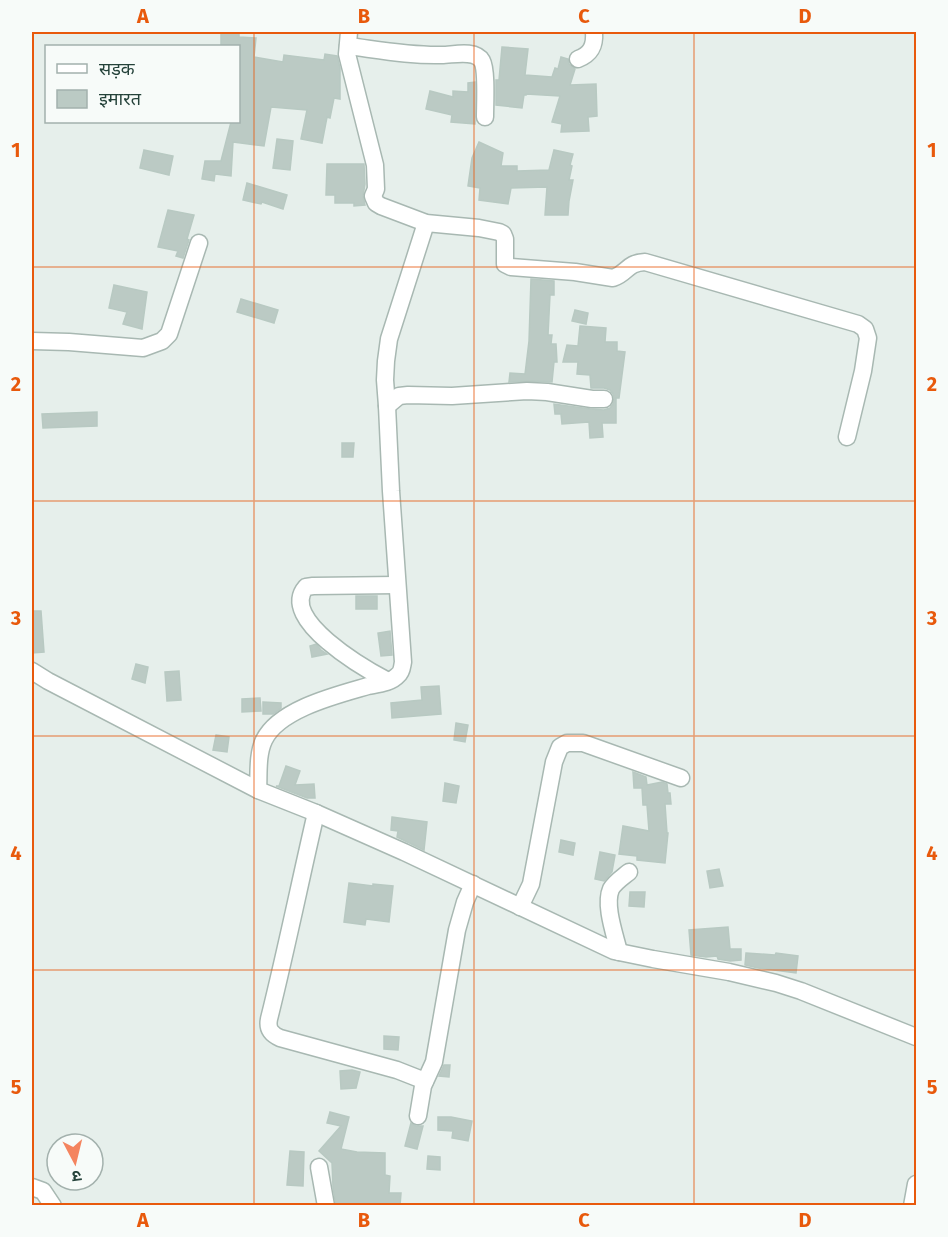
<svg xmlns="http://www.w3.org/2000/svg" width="948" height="1237" font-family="'Fira Sans','Noto Sans Devanagari',sans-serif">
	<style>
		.building { fill: #bbcac4; stroke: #b8c9c2; stroke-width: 1.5 }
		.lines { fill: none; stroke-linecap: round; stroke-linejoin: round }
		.minor-casing { stroke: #a8b8b2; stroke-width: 19 }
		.minor { stroke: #fff; stroke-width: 16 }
		.grid { fill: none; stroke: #e8590c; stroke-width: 1.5; stroke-opacity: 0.55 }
		.neatline { fill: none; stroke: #e8590c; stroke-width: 2 }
		.grid-label { font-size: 20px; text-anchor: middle; font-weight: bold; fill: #e8590c }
	</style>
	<rect width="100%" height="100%" fill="#e6efeb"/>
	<!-- building -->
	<g class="building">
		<polygon points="221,33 239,33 239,37 256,38 254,57 283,62 284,55 324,60 325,54 337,56 340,68 340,99 334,98 330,118 327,117 322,143 301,139 307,110 271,107 264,146 233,142 231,176 215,174 214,181 202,179 205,161 221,161 231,122 238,122 238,46 221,46"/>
		<polygon points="502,47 528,49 525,75 552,77 555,68 558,69 561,57 568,59 569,64 575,69 570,85 596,84 597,116 588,117 589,131 561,132 562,124 552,122 560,96 526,94 526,95 524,95 522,108 496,105 496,80 499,80"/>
		<polygon points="475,82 475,124 451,122 452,115 426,109 430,91 453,97 453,91 468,92 468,83"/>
		<polygon points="277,139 293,141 290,170 273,168"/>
		<polygon points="479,142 503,153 501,166 517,166 517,171 549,170 554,150 573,154 570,165 572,166 569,180 573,180 569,201 568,215 545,215 547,187 511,188 508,204 479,200 480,188 468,186 472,158"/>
		<polygon points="144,150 173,156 169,175 140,168"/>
		<polygon points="327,164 364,164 365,184 363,196 365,205 354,206 354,203 335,203 335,195 326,195"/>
		<polygon points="247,183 287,195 283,209 262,202 261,204 243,200"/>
		<polygon points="168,210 194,215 187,239 189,240 183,258 176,256 178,251 158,247"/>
		<polygon points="531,279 554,281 554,295 550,295 548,335 552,335 551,344 556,344 557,362 554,362 552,382 527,381 509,382 510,373 525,374 529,341"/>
		<polygon points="114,285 147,292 142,329 123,324 127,312 109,308"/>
		<polygon points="241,299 278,310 274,323 237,312"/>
		<polygon points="575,310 588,313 586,324 572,321"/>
		<polygon points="580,326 606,328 605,342 617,342 617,351 625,352 619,398 616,398 616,423 602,423 603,437 590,438 589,422 562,424 561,414 555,414 554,404 590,409 604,410 610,408 613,404 614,398 613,394 610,390 604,388 591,388 590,375 577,374 578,362 563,362 567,345 578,346"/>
		<polygon points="97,412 97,426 43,428 42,414"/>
		<polygon points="342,443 354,443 353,457 342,457"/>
		<rect x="356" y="596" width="21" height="13"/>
		<polygon points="32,611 41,611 44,652 32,653"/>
		<polygon points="390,631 392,655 381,656 378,633"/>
		<polygon points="316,644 321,650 327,654 312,657 310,646"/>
		<polygon points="136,664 148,667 145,683 132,679"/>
		<polygon points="179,671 181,700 167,701 165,672"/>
		<polygon points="439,686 441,714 392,718 391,703 422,700 421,687"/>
		<polygon points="260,698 261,711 242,712 242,699"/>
		<polygon points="263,702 281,703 281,708 273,714 263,714"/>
		<polygon points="456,723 468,725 465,742 454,740"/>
		<polygon points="216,735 229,737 227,752 213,750"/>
		<polygon points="286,766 300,771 295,785 314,784 315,798 307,798 276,786 279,786"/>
		<polygon points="633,772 646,777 647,785 662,782 667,784 668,793 670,793 671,804 665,804 667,833 668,833 665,863 637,860 637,856 619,854 623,826 649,831 647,805 643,805 642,788 634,788"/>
		<polygon points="445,783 459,786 456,803 443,801"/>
		<polygon points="392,817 427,822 424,850 397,837 398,831 391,830"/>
		<polygon points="561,840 575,843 573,855 559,852"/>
		<polygon points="600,852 615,855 612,872 604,881 595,879"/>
		<polygon points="719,869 723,886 710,888 707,871"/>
		<polygon points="349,883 373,886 373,884 393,886 389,922 366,919 365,925 344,922"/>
		<polygon points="630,892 645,892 644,907 629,906"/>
		<polygon points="728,927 730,949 741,949 741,960 730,961 718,959 717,956 706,957 691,955 689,930"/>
		<polygon points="746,953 775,955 776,953 798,956 796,973 758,968 745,965"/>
		<polygon points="384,1036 399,1037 398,1050 384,1049"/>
		<polygon points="444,1065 450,1065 449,1077 439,1076"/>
		<polygon points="352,1070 360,1072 356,1088 341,1089 340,1071"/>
		<polygon points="330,1112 349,1117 341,1149 357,1152 385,1153 385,1175 390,1176 389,1193 401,1193 400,1206 336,1206 333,1187 332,1163 319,1151 341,1126 327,1123"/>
		<polygon points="438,1117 451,1117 472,1121 468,1141 452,1138 453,1131 438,1130"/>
		<polygon points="411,1123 416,1126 423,1126 417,1149 405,1146"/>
		<polygon points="290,1151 304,1152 303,1186 287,1185"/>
		<polygon points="428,1156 440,1157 440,1170 427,1169"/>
	</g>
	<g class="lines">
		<defs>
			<g id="minor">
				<path d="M 349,32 L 347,54 L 375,165 L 376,189 L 373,196 L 376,203 L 381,206 L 426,223 L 479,228 L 499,232 L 503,234 L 505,239 L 505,264 L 511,267 L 575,272 L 613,278 C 628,273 626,263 645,262 L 858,324 L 865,329 L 868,338 L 863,371 L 847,437"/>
				<path d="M 348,46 C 379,50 411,56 442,55 C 453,55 475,49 482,61 C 487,70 485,105 485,117"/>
				<path d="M 578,59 C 591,54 595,46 594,32"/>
				<polyline points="32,341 69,342 143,348 162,341 169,334 199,243"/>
				<polyline points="387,406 399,396 408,395 452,396 527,391 547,392 592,399 604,399"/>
				<polyline points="32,671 48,681 258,790 316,813 404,852 614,951 653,959 729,972 776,983 801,991 916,1037"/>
				<path d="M 388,681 C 365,669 278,619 306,587 L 313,586 L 397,585"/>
				<path d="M 258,790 C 259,774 257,755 264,740 C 279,709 337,695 368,686 C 378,684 391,683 398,675 C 402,672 402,667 403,662 L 391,491 L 387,406 L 385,380 L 386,361 L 389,339 L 426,223"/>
				<path d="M 316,813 C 300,882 286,951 269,1019 C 267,1029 271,1034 280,1038 L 397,1070 L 425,1081"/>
				<polyline points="520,907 531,884 554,762 560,747 567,743 583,743 681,778"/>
				<path d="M 619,952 C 615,935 604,905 611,889 C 615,882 623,877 629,872"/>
				<polyline points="418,1116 423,1086 434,1062 457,930 465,902 473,884"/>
				<polyline points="319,1167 326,1206"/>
				<polyline points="32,1187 43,1191 53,1206"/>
				<polyline points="912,1206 916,1184"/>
			</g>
		</defs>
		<!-- minor casing -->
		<use href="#minor" class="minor-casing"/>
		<!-- minor -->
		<use href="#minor" class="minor"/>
	</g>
	<!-- grid -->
	<path class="grid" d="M 254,32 L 254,1206M 474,32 L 474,1206M 694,32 L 694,1206M 32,267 L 916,267M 32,501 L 916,501M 32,736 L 916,736M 32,970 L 916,970"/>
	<!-- border -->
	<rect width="948" height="1237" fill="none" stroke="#f7fbf9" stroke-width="66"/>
	<!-- legend -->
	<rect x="45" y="45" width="195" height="78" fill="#f7fbf9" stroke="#a3b1ad" stroke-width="1.5"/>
	<rect x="57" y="64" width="30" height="9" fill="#ffffff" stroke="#a3b1ad" stroke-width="1.5"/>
	<text x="99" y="75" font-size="18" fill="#24423a">सड़क</text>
	<rect x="57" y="90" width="30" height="18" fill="#bbcac4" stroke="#a3b1ad" stroke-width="1.5"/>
	<text x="99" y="105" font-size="18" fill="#24423a">इमारत</text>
	<!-- north arrow -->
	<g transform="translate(75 1162) rotate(173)"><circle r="28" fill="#f7fbf9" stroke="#a3b1ad" stroke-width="1.5"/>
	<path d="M0-4.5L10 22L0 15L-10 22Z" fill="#f4845f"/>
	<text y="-9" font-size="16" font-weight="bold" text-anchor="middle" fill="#24423a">उ</text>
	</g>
	<rect x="33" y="33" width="882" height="1171" class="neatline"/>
	<g class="grid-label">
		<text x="143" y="23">A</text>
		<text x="364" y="23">B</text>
		<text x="584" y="23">C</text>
		<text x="805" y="23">D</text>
		<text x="16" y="157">1</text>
		<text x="932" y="157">1</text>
		<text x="16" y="391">2</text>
		<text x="932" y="391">2</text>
		<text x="16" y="625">3</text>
		<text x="932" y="625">3</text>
		<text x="16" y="860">4</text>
		<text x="932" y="860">4</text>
		<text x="16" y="1094">5</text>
		<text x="932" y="1094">5</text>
		<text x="143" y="1227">A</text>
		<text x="364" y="1227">B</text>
		<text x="584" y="1227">C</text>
		<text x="805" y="1227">D</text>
	</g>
</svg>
